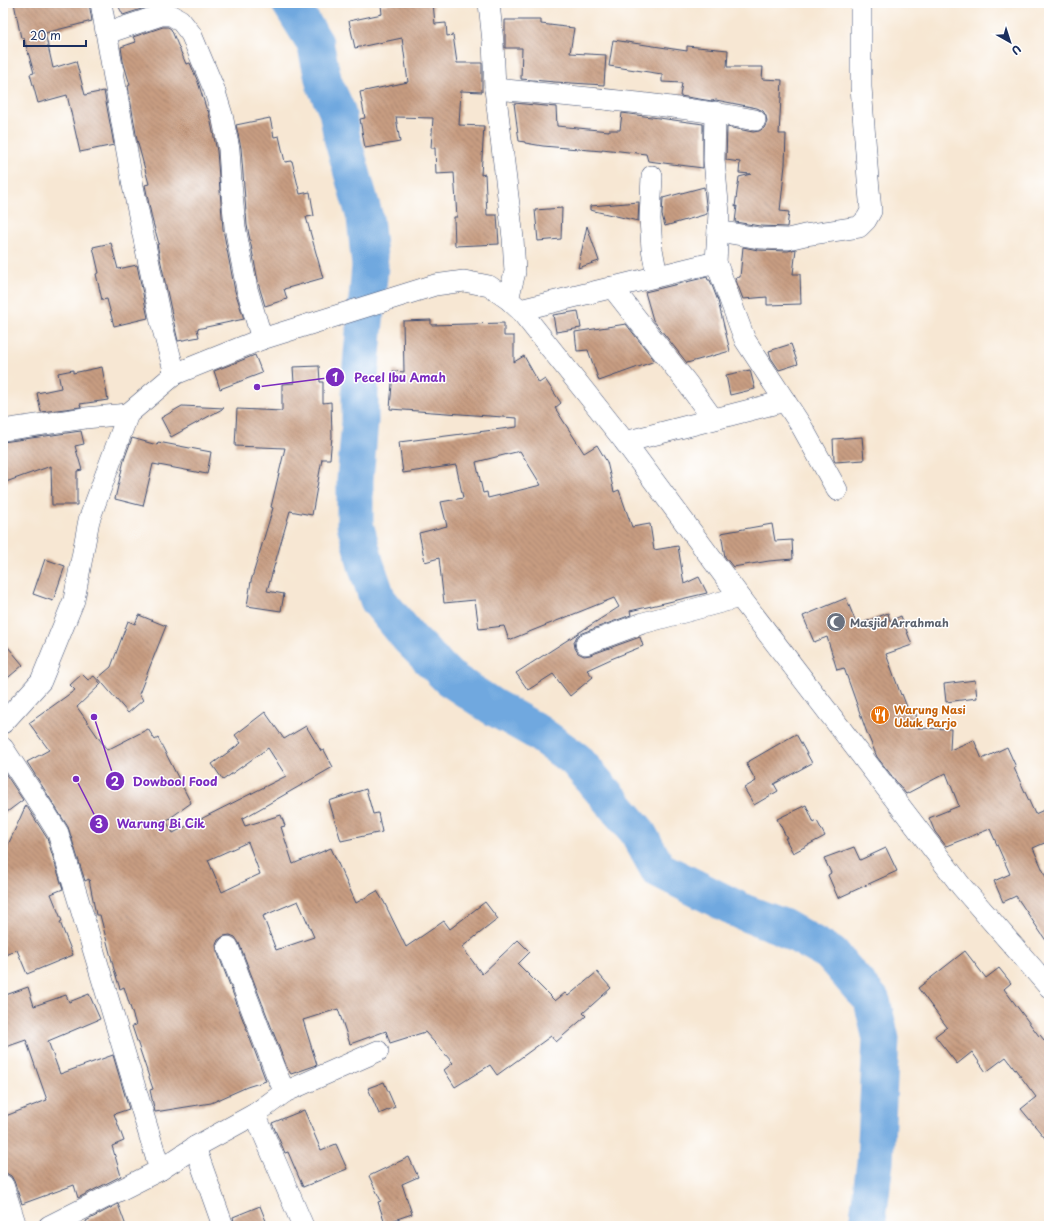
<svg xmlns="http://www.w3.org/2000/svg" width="1052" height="1229" font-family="'Playpen Sans',sans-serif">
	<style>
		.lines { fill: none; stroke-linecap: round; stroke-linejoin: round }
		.river { stroke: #70a8df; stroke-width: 37 }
		.building { fill: url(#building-back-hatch); fill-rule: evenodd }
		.minor-casing { stroke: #3c4b70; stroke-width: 22 }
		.minor { stroke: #fff; stroke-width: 21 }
		.labels { text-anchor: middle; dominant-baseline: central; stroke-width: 3; stroke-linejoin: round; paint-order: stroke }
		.worship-label { font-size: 11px; font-weight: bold; fill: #5b616d; stroke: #fff; text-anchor: start }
		.food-label { font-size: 11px; font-weight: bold; fill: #c56008; stroke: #fff; text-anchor: start }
		.leader { fill: none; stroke: #7b2cbf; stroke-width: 1.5 }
		.callout-dot { fill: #7b2cbf; stroke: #fff; stroke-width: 1.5 }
		.mark-label { font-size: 12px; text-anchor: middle; font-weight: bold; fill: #fff }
		.callout-label { font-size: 12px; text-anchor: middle; font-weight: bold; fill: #7b2cbf; stroke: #fff; stroke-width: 3; stroke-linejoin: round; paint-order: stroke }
	</style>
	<defs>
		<pattern id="building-back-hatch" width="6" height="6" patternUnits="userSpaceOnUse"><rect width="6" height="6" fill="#c89d81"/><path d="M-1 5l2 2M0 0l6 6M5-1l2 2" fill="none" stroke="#a2806d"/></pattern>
	</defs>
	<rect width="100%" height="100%" fill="#fff"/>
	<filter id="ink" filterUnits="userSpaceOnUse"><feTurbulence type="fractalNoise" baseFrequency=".025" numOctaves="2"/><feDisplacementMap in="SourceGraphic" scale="8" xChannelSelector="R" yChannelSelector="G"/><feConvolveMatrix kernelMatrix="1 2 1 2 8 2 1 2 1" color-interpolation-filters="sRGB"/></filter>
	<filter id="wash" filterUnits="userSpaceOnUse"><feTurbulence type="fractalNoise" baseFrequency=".012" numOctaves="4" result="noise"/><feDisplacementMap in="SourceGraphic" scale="16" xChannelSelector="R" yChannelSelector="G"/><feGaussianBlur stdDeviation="0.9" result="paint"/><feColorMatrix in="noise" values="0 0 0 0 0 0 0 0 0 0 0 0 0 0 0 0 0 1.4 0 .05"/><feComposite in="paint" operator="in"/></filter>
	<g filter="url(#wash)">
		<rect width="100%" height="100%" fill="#f7e7d3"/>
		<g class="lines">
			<!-- river -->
			<polyline class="river" points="290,3 315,43 324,83 337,111 342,138 365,218 370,266 360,377 360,421 355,480 355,524 366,565 378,600 410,639 449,678 493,707 534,730 576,760 637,831 658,869 743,912 783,927 831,954 872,1001 881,1039 875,1162 867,1226"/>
		</g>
		<g id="blocks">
			<!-- building -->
			<g class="building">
				<polygon points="14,3 89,3 92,21 45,33 53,68 76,61 85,95 104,91 114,145 80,152 67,95 38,103 30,74 34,73 24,38 21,38"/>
				<polygon points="117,3 160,3 123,15"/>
				<polygon points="396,3 433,3 435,24 446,23 447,36 453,35 457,63 482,63 482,92 461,91 459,125 484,126 481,175 485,174 487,215 497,215 499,244 455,246 454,217 457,217 454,173 436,174 435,148 431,148 433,118 396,117 400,142 365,148 360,119 365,118 360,92 408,82 402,38 355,48 349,21 382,14 381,5"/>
				<polygon points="505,20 541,20 541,24 574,28 570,53 606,55 604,85 555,82 521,79 522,48 505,48"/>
				<polygon points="163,27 168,27 171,29 186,64 190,63 198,82 207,111 208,110 210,118 217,151 223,229 235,291 244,319 197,329 199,337 178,341 173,319 157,244 159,244 152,219 145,185 149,184 137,140 128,86 130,85 123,61 121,47 136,42 133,37"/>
				<polygon points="613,40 687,51 687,46 728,50 727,67 763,67 762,79 782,80 779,134 786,134 785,165 780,211 789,212 787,227 760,226 735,222 737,206 735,207 739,177 751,174 739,173 740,162 726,160 727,127 753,132 759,131 764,128 767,122 766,116 763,111 757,108 716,100 712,101 680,96 682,83 662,82 662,74 609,66"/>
				<polygon points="514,103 556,107 557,126 609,131 609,130 620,130 622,113 703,124 703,168 648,161 646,154 602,149 602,151 543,146 525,143 525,142 519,141"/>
				<polygon points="270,118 274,137 279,136 285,162 292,161 300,194 310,192 314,216 306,217 323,278 284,289 287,299 265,306 259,286 247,225 241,148 236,125"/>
				<polygon points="704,187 707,214 665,226 662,215 663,198"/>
				<polygon points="639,202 638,221 590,210 590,206"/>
				<polygon points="562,208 561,239 538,241 535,210"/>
				<polygon points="587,226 599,261 578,268"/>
				<polygon points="111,243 118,269 137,265 148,318 114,326 107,299 102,300 96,274 99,273 93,247"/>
				<polygon points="743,247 758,250 788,251 796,249 793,274 800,274 801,304 767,305 767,297 743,299 735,278 740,277"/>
				<polygon points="707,277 708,280 710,280 718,301 730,351 687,363 653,320 645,292"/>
				<polygon points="578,311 581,328 556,332 553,315"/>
				<path d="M 431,320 L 431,325 L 504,323 L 504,336 L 514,336 L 514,362 L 524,356 L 539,383 L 545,379 L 561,403 L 555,408 L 584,453 L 597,445 L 607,462 L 614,492 L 619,490 L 632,527 L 650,524 L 654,550 L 678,546 L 684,584 L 699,577 L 707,593 L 630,611 L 631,615 L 582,633 L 577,636 L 574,642 L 575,648 L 578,653 L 584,656 L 590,655 L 640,637 L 643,646 L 611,659 L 587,670 L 593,677 L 570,696 L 553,674 L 528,690 L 516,673 L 619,607 L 614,598 L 509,640 L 504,626 L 479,629 L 475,600 L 444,603 L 439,558 L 425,562 L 419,533 L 447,526 L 441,502 L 463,498 L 456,465 L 403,473 L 399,442 L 517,427 L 517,418 L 390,409 L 393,371 L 404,372 L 403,321 ZM 520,451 L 541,485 L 488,498 L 487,492 L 483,493 L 476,462 Z"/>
				<polygon points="626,324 655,361 599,381 588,350 577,351 575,332"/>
				<polygon points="791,344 798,364 779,370 771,358 769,351"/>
				<polygon points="255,355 262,373 220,389 214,371"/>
				<polygon points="319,366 320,382 323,382 323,403 331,402 332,436 330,459 322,459 312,515 290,511 267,591 284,594 281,611 247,606 251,581 273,508 271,507 285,448 235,446 237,409 282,411 282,384 294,383 293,367"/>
				<polygon points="102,367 108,400 80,404 81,407 41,412 37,393 61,388 58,373 73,370 73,373"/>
				<polygon points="750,370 755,389 730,395 726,375"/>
				<polygon points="182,406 224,408 171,437 161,418"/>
				<polygon points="81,431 84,444 75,446 82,470 77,471 77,505 52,505 51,466 3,483 3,442"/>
				<polygon points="862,437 864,460 835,462 834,460 833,439"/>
				<polygon points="132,438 157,445 158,442 211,452 207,474 153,464 143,506 115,499 124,460"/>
				<polygon points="772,524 775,541 792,540 793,559 769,561 733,567 725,557 721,533"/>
				<polygon points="45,559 65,566 53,601 33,594"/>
				<polygon points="846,598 857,625 888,613 890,621 901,616 912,645 886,654 901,695 902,694 910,715 916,714 918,728 951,729 950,750 974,740 982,759 1007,747 1016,767 1014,768 1035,814 1044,810 1049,821 1049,841 1033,848 1049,884 1049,945 1016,896 1003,902 994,881 1010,874 990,829 946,846 935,832 929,818 959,806 946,773 906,794 877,757 867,733 844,668 837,670 827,637 814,642 803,616"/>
				<polygon points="139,615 166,626 139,694 143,700 128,713 98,678 111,667 128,621 135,624"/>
				<polygon points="3,641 23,665 3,682"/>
				<path d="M 82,674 L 88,680 L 94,676 L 101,684 L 77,707 L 107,750 L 148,729 L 155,740 L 158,738 L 191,803 L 166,821 L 173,833 L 286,776 L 268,748 L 223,780 L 212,764 L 241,743 L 235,735 L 265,712 L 284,739 L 306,726 L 321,751 L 324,750 L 333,767 L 242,819 L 245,826 L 281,815 L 285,826 L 281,827 L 293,864 L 331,848 L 356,903 L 377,891 L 384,902 L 406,947 L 444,921 L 450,929 L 485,902 L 498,919 L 462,947 L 482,974 L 518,940 L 530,952 L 518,964 L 555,1001 L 565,993 L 568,996 L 597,972 L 611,988 L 583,1013 L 586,1016 L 556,1042 L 551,1036 L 497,1075 L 490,1065 L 455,1087 L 444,1070 L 453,1063 L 425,1032 L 390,1043 L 386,1031 L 350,1044 L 338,1009 L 303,1020 L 317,1065 L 291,1074 L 287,1068 L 239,943 L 235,937 L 230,935 L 224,936 L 218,940 L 216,945 L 217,951 L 266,1081 L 247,1087 L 211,1103 L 155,1112 L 150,1090 L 153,1089 L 132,1026 L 136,1025 L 124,987 L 120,989 L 113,966 L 113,965 L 100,915 L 96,915 L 89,879 L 85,881 L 68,827 L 27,762 L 49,750 L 29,723 L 75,690 L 70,685 ZM 248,842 L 260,874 L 222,892 L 208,860 ZM 298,901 L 314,937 L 276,950 L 263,916 Z"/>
				<polygon points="975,680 977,698 946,702 944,684"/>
				<polygon points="796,734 812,763 774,784 778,791 754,805 744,788 756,781 746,763"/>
				<polygon points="5,773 23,800 3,815 3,775"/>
				<polygon points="366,789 373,814 378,813 382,832 341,841 329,801"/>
				<polygon points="26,805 47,838 63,889 51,894 62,921 60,922 73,955 27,974 17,950 3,956 3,856"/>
				<polygon points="806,805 814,823 817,821 825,836 793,853 785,838 787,838 777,819"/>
				<polygon points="854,847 860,860 886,848 897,871 838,898 828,875 831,873 824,858"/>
				<polygon points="965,951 986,978 999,968 1011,983 1004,989 1039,1036 1040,1035 1049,1046 1049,1143 1021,1109 1036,1097 1006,1057 986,1072 972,1052 957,1064 935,1036 947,1027 918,988"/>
				<polygon points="28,987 34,1006 66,995 69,1002 89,994 100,1019 48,1041 60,1074 113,1055 129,1109 114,1114 124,1141 112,1146 121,1176 78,1198 74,1185 22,1204 14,1181 11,1176 6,1173 3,1173 3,1117 47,1100 26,1040 3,1048 3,996"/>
				<polygon points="384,1082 395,1107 379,1114 368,1088"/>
				<polygon points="304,1110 321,1150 336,1144 347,1169 303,1187 288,1152 285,1153 272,1123"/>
				<polygon points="409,1157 418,1177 402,1184 412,1214 385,1223 378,1202 381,1201 369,1176"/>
				<polygon points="118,1204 126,1226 87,1226 86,1221"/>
				<polygon points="260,1206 268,1226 235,1226 233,1217"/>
			</g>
		</g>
	</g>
	<g filter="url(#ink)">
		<use href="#blocks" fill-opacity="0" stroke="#3c4b70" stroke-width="1"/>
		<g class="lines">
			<defs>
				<g id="minor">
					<polyline points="101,3 133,186 161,322 175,374"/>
					<polyline points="489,3 493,42 495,89 513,238 515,272 508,299"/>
					<polyline points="107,33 161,15 171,15 180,20 191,34 214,89 222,115 229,149 231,183 235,227 247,289 262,339"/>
					<path d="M 495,89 C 582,97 669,104 755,120"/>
					<polyline points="715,112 714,160 719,213 716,262 745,340 785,401"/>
					<polyline points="652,176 650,219 652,249 657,276"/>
					<polyline points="718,231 759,238 788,239 805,235 859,227 866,220 871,211 868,179 861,87 861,3"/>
					<polyline points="612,287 687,383 713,419"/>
					<polyline points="520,310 716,262"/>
					<polyline points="3,430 85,418 128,414"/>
					<polyline points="625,442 785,401 802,427 837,490"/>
					<polyline points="586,644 643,623 740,597"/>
					<polyline points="3,723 41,681 74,600 89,520 128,414 175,374 262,339 435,285 464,281 489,286 508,299 520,310 625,442 740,597 962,887 1049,987"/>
					<polyline points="3,748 45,812 58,833 160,1170"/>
					<polyline points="228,947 276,1073 285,1092"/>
					<polyline points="255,1114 303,1226"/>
					<polyline points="195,1147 223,1226"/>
					<polyline points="3,1185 16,1226"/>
					<polyline points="49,1226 160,1170 195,1147 255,1114 285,1092 378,1051"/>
				</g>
			</defs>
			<!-- minor casing -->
			<use href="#minor" class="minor-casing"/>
			<!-- minor -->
			<use href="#minor" class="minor"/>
		</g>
	</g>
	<!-- icons -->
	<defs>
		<symbol id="mosque-disc" viewBox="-11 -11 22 22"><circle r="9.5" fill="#6b7280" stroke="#fff"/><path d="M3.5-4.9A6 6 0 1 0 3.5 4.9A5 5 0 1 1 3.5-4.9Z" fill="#fff"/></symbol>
		<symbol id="restaurant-disc" viewBox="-11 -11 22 22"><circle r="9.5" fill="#e8710a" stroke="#fff"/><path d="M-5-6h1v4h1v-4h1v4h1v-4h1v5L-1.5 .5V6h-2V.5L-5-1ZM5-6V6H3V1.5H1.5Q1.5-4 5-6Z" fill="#fff"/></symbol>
	</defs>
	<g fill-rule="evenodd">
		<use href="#mosque-disc" x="825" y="611" width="22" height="22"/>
		<use href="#restaurant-disc" x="869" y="704" width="22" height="22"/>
	</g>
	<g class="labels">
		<!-- worship labels -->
		<g class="worship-label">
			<text x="850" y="622">Masjid Arrahmah</text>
		</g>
		<!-- food labels -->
		<g class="food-label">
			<text x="894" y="709">Warung Nasi<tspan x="894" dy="13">Uduk Parjo</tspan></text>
		</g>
	</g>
	<!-- callouts -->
	<path class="leader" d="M257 387L335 377M94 717L115 781M76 779L99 824"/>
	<g class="callout-dot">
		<circle cx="257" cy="387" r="4"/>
		<circle cx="94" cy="717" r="4"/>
		<circle cx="76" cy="779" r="4"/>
		<circle cx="335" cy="377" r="10"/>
		<circle cx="115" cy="781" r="10"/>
		<circle cx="99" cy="824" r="10"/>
	</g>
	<g class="mark-label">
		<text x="335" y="382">1</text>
		<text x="115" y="786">2</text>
		<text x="99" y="828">3</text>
	</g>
	<g class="callout-label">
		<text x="400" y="382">Pecel Ibu Amah</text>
		<text x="175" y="786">Dowbool Food</text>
		<text x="161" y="828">Warung Bi Cik</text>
	</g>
	<!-- margin -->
	<rect width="1052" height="1229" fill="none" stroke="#fff" stroke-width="16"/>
	<!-- north arrow -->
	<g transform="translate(1010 42) rotate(141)" stroke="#ffffff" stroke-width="3" paint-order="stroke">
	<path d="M0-3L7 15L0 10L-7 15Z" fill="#1b2f5e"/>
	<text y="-6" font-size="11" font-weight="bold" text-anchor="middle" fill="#1b2f5e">U</text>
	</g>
	<!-- scale -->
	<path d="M24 40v6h62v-6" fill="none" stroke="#1b2f5e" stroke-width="2"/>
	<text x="30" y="40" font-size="12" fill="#1b2f5e" stroke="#ffffff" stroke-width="3" paint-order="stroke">20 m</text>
</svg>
